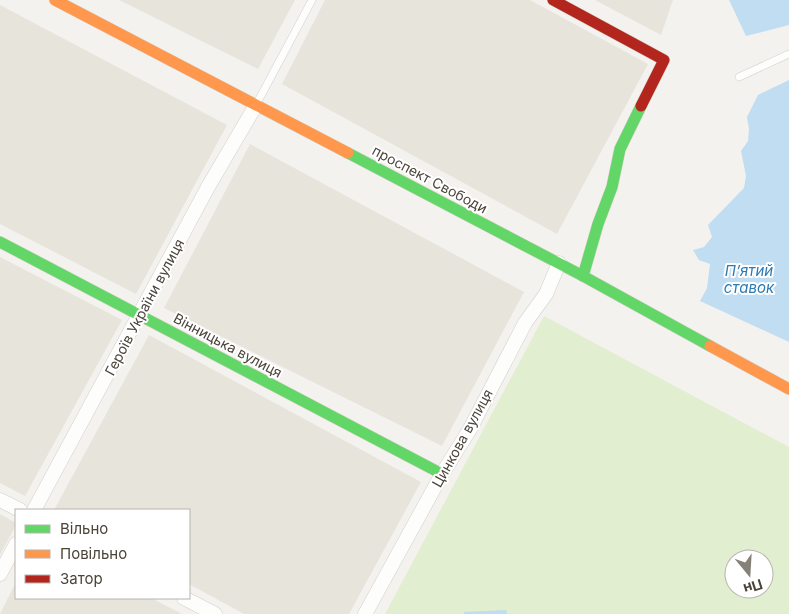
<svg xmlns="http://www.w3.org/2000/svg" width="789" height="614" font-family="Inter,sans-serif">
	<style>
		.residential { fill: #e7e4dc }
		.green { fill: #e1eecf; fill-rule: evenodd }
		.water { fill: #c0ddf1 }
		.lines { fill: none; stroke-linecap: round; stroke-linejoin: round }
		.lane-casing { stroke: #d2d0cb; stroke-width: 8 }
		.street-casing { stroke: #d2d0cb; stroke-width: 15 }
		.fast-casing { stroke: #d3cfc5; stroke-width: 12 }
		.slow-casing { stroke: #d3cfc5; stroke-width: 12 }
		.jam-casing { stroke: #d3cfc5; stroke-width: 12 }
		.lane { stroke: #fdfdfc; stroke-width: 7 }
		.street { stroke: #fdfdfc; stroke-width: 14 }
		.fast { stroke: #63d668; stroke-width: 11 }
		.slow { stroke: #ff974d; stroke-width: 11 }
		.jam { stroke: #b3261e; stroke-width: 11 }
		.labels { text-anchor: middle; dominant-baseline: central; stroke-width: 4; stroke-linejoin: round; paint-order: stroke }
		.street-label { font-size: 14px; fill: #4b4439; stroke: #fff }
		.water-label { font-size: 15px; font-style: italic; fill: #2e7ab2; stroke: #fff }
	</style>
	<rect width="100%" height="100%" fill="#f4f2ee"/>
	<!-- residential -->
	<g class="residential">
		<polygon points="119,0 295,0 258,69"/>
		<polygon points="325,0 530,0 648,64 557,234 282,84"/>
		<polygon points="595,0 673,0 661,35"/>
		<polygon points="0,5 227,125 136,294 0,224"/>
		<polygon points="250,144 524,292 442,446 164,308"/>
		<polygon points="0,257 122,320 25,496 0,483"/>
		<polygon points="149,335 421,482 349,614 244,614 189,584 189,510 54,510"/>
		<polygon points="0,514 16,523 16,525 0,555"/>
		<polygon points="16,582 16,598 151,598 182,614 0,614"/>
	</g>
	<!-- green -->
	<path class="green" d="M 544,316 L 789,447 L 789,614 L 385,614 ZM 734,559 L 764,559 L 764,589 L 734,589 Z"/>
	<!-- water -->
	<g class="water">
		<polygon points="729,0 789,0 789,25 746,36"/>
		<polygon points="789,80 789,342 700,301 707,288 710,264 699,260 693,250 704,247 712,237 708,225 744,188 746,176 741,151 748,141 749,129 747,117 758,95"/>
		<polygon points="506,610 507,614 464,614 464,612"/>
	</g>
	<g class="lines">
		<defs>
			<g id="lane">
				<polyline points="739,77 789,54"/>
				<polyline points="256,105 312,0"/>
			</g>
			<g id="street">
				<polyline points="0,500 20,510"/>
				<polyline points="34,510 208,187 256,105"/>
				<polyline points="0,574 16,544"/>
				<polyline points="184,598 215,614"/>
				<polyline points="365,614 442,474 470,429 525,323 546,294 559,263"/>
			</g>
			<g id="fast">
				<polyline points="348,153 583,276 710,346"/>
				<polyline points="0,242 442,474"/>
				<polyline points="583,276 598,224 612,187 620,149 641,106"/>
			</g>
			<g id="slow">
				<polyline points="55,0 348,153"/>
				<polyline points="710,346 789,389"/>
			</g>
			<polyline id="jam" points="553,0 664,60 641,106"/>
		</defs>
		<!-- lane casing -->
		<use href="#lane" class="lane-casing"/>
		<!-- street casing -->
		<use href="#street" class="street-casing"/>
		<!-- fast casing -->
		<use href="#fast" class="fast-casing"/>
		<!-- slow casing -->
		<use href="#slow" class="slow-casing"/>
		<!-- jam casing -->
		<use href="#jam" class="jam-casing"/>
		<!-- lane -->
		<use href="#lane" class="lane"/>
		<!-- street -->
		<use href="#street" class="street"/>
		<!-- fast -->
		<use href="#fast" class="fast"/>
		<!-- slow -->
		<use href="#slow" class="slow"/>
		<!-- jam -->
		<use href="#jam" class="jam"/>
	</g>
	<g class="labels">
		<!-- street labels -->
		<g class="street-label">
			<text transform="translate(430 179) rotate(28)">проспект Свободи</text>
			<text transform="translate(144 307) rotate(-62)">Героїв України вулиця</text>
			<text transform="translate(228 345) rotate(28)">Вінницька вулиця</text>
			<text transform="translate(462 438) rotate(-61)">Цинкова вулиця</text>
		</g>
		<!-- water labels -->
		<g class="water-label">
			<text x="749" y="270">П’ятий<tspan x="749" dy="17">ставок</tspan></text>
		</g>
	</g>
	<!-- legend -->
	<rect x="15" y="509" width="175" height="90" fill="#ffffff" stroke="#b7b4b0"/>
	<rect x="25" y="525" width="25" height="8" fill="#63d668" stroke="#b7b4b0"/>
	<text x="60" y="534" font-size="15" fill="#4b4439">Вільно</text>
	<rect x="25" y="550" width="25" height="8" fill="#ff974d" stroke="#b7b4b0"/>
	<text x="60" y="559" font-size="15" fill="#4b4439">Повільно</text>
	<rect x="25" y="575" width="25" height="8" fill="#b3261e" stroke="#b7b4b0"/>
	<text x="60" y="584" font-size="15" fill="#4b4439">Затор</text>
	<!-- north arrow -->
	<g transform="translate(749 574) rotate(162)"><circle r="24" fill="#ffffff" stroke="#b7b4b0"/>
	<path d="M0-4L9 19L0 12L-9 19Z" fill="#868178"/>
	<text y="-8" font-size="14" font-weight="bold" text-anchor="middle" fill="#4b4439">Пн</text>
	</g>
</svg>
